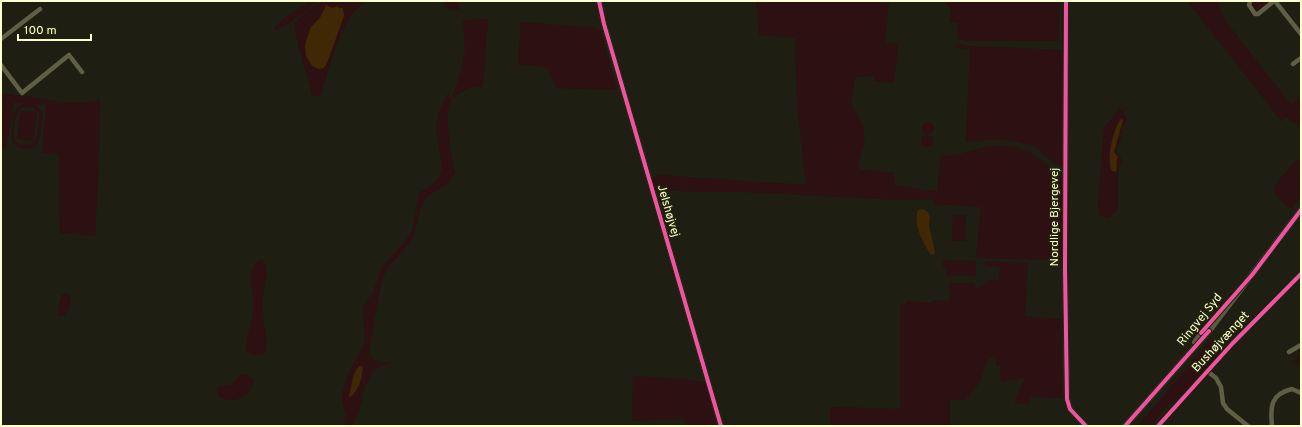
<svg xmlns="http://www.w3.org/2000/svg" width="1302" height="427" font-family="Overpass,sans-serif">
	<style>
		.green { fill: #2d1011; fill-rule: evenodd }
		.water { fill: #412805 }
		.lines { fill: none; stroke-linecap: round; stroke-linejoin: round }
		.minor { stroke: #605f45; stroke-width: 4.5 }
		.tertiary { stroke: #605f45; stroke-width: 5.5 }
		.secondary { stroke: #5a5a41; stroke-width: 6 }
		.cycleway-casing { stroke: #22240c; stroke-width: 6 }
		.cycleway { stroke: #f153a3; stroke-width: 4 }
		.labels { text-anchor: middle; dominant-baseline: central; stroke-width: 3; stroke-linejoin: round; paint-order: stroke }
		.street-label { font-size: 12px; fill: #fdffcf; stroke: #22240c }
	</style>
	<rect width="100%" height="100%" fill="#1e1e12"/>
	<!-- green -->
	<g class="green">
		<polygon points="311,1 319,1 290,23 276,30 274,27 290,14"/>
		<path d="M 324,1 L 368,1 C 343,10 328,71 321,95 L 312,96 C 307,70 296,49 295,22 L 311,8 Z"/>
		<path d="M 443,1 L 457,1 L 459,10 C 453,11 448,9 444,6 Z"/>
		<path d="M 756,1 L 889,1 L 885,43 L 898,44 L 894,83 L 874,81 L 874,76 L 855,77 L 851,105 C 860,120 868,129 863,147 C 860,155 858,161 859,169 L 895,173 L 895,185 L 925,190 L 937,190 L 941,156 C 957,156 970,151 986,147 C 1019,140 1040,157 1062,178 L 1061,260 L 976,258 L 981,207 L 933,204 L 933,199 L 899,200 L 744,192 L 702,192 L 654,190 L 652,180 L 659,175 L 806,185 L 797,104 L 795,38 L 759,35 Z"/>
		<polygon points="941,1 1060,1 1058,41 967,41 957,39 958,23 950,22 951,9 946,3"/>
		<polygon points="1187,1 1217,1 1224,19 1291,105 1301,97 1301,126 1284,117 1282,122"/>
		<path d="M 1254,1 L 1270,1 L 1258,11 C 1254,11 1252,8 1252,4 Z"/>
		<path d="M 488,19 L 483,87 C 475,86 469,87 462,92 C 459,94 454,96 452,99 C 442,110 452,157 455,172 L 456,172 L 447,185 L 440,188 L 426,198 L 420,210 L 414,236 L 402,252 L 389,266 L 384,275 L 378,299 L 369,352 C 373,364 383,362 393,363 L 380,366 L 373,372 L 365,386 L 359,411 L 352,426 L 344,426 L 346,415 L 342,400 L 342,394 L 348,374 L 364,345 L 365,338 L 363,313 L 364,306 L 373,292 L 382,267 L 410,235 L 413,226 L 419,193 C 444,178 444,175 439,146 C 438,141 436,136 436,131 C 436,115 443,101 451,88 L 448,97 L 452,99 L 461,70 L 465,50 L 463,20 Z"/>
		<polygon points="521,22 597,28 601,31 617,90 556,88 548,68 518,64"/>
		<polygon points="957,44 970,46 1062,50 1062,165 1055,164 1036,147 1015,141 994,139 966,142 970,49 956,48"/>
		<path d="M 1,94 C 33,94 68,110 100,99 L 99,159 L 95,236 L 60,233 L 59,155 L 42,153 L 46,105 L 32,104 C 36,105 39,107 41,111 C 44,116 42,122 41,127 C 40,143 36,155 16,146 L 11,137 L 14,112 L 18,106 L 26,103 L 14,102 L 6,149 L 1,149 ZM 23,107 L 33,108 L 39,113 C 40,118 39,124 38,129 C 37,138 36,146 24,145 C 19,144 17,143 14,139 C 13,129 14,111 23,107 Z"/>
		<polygon points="1119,109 1123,110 1127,120 1122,128 1121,139 1116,151 1122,160 1118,173 1118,209 1108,218 1100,216 1098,206 1104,128"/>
		<polygon points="20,111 37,112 33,141 17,139"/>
		<circle cx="928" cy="128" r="6"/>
		<circle cx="927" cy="141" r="6"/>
		<path d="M 1301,159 L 1301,196 L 1291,209 C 1284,202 1272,196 1275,185 L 1295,161 Z"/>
		<polygon points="953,215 966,215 965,241 952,241"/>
		<path d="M 262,259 C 268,266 267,274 265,283 C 263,293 262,304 263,314 C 263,328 270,341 264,354 C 257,356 252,356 246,350 C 246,335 253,322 253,307 C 254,295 249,282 252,270 C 254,264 256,261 262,259 Z"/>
		<polygon points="943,260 976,261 976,276 946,275 947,268 943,268"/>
		<path d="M 985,261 L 1028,263 L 1025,316 L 1057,319 L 1061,318 L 1062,398 L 1030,397 L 1028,404 L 1015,403 L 1017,395 L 1025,378 L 1001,382 L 1000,365 L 996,366 L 996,355 C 983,360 985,368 981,379 C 978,386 970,393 965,400 L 950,400 L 950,426 L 830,426 L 830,407 L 900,409 L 900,304 L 906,305 L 907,301 L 929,303 L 934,300 L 949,301 L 949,283 L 974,283 L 976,290 L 990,280 L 999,281 L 1000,267 L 985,266 Z"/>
		<path d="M 66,293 L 69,295 L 71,300 C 69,307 69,317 60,316 C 57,309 60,302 62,295 Z"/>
		<path d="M 1211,339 L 1222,345 L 1222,350 L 1174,402 C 1163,407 1158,416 1152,426 L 1137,426 L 1160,400 Z"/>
		<polygon points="1301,348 1301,364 1290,362 1293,362 1300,353 1297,350"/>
		<path d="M 241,374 L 248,375 L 254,380 C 251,397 234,405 219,397 L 216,390 L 219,386 L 231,385 Z"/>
		<polygon points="633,376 680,379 706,382 717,426 685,426 684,419 632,421"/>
	</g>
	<!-- water -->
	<g class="water">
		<polygon points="326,5 332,8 338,6 339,8 343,8 344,16 327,63 324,68 319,69 312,66 306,56 305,47 306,41 311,27 320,18"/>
		<path d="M 1121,119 L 1123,120 L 1114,152 L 1118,157 C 1115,162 1118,167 1116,172 L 1112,171 C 1106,159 1113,129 1121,119 Z"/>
		<path d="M 923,209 L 928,212 L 930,218 L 929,225 L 935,252 L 934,254 L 931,255 C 923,242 913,226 918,210 Z"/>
		<path d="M 360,366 L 363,367 C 362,377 359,391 350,397 L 349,395 C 353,385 351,373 360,366 Z"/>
	</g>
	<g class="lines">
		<!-- minor -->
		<g class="minor">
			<polyline points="1250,1 1249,5 1255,14 1258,14 1274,1"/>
			<polyline points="1275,1 1301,34"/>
			<polyline points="1,39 40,9"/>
			<polyline points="1293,64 1301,58"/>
			<polyline points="1,65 22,93 69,55 82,72"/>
			<polyline points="1289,352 1301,345"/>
			<polyline points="1207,371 1216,378 1221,387 1223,403 1227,409 1248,426"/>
			<polyline points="1158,426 1232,344 1301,274"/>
			<path d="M 1272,426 C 1270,406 1271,394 1292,389 L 1301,393"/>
		</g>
		<!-- tertiary -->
		<g class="tertiary">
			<polyline points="599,1 604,24 721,426"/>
			<polyline points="1066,1 1065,268 1067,399 1070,409 1086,426"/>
		</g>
		<!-- secondary -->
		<g class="secondary">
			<polyline points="1195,342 1214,318"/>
			<polyline points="1125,426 1209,331 1301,210"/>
		</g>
		<defs>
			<g id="cycleway">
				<polyline points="599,1 604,24 721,426"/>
				<polyline points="1066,1 1065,268 1067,399 1070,409 1086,426"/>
				<polyline points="1201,333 1252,275 1301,210"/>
				<polyline points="1125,426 1209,331"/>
				<polyline points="1158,426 1232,344 1301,274"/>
			</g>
		</defs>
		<!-- cycleway casing -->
		<use href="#cycleway" class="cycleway-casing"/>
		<!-- cycleway -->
		<use href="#cycleway" class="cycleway"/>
	</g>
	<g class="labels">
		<!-- street labels -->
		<g class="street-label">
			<text transform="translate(668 211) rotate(74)">Jelshøjvej</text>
			<text transform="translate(1055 217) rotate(-90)">Nordlige Bjergevej</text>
			<text transform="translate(1200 320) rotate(-51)">Ringvej Syd</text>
			<text transform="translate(1221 342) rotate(-47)">Bushøjvænget</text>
		</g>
	</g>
	<!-- border -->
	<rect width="1302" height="427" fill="none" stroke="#fdffcf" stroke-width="4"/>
	<!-- scale -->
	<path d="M18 34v6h73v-6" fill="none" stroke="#fdffcf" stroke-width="2"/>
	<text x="24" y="34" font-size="12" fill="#fdffcf" stroke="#22240c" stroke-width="3" paint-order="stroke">100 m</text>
</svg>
